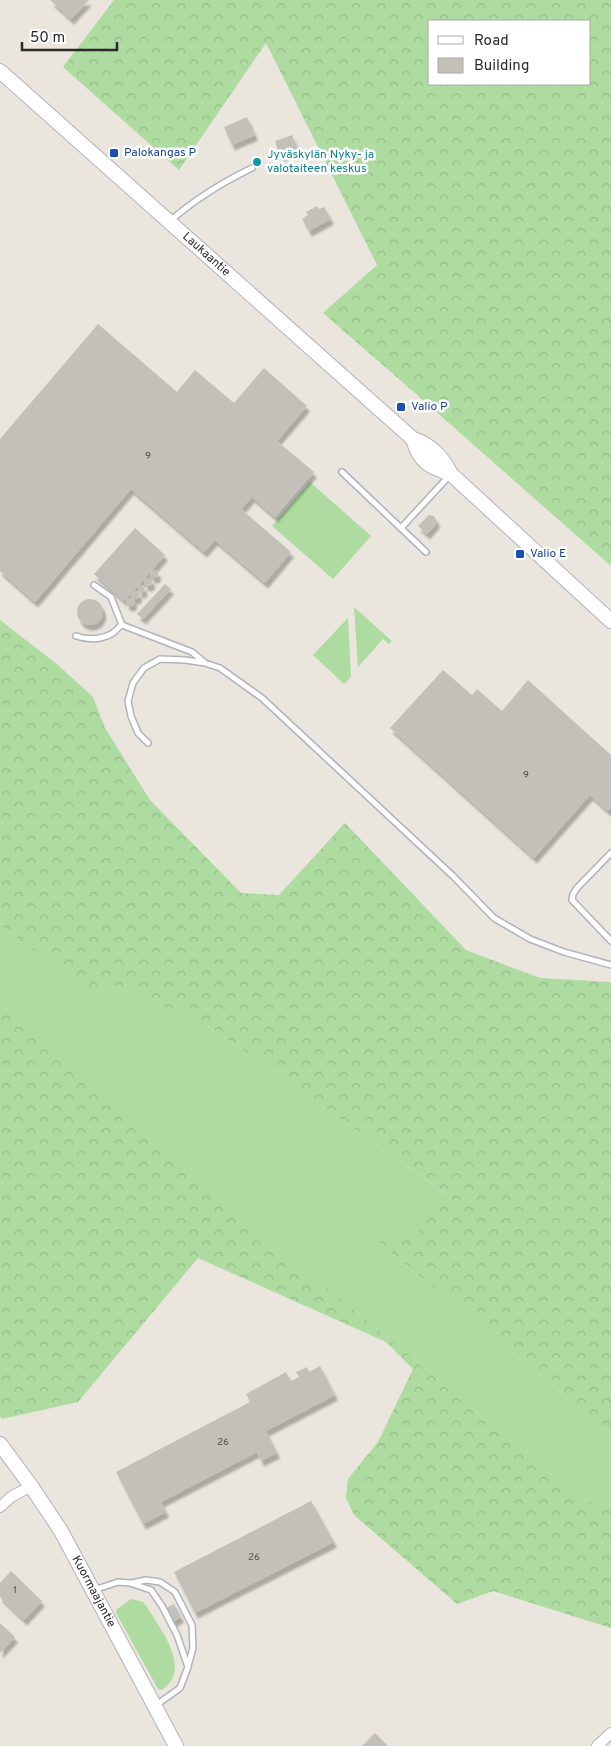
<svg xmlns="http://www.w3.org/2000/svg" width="611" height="1746" font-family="Overpass,sans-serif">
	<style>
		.grass { fill: #addba0 }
		.forest { fill: url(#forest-crowns); fill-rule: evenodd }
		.building { fill: #c3c0b9; filter: url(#shadow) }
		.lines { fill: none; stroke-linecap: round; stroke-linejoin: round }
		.lane-casing { stroke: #b1b2bc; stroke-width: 8 }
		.street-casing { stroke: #b1b2bc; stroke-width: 12 }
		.secondary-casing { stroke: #b1b2bc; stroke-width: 16 }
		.lane { stroke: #fff; stroke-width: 5 }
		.street { stroke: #fff; stroke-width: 10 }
		.secondary { stroke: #fff; stroke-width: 14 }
		.transit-dot { fill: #1a4fb4; stroke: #fff; stroke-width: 2 }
		.culture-dot { fill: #0f9aa8; stroke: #fff; stroke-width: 2 }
		.labels { text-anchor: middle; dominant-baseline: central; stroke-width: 5; stroke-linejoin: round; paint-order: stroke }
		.number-label { font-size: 10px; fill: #50504e }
		.transit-label { font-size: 12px; fill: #164399; stroke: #fff; text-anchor: start }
		.culture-label { font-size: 12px; fill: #0d838f; stroke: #fff; text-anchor: start }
		.street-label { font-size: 12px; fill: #2a2a2a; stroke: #fff }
	</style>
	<defs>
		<pattern id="forest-crowns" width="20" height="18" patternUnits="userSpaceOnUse" patternTransform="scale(1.25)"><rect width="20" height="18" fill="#addba0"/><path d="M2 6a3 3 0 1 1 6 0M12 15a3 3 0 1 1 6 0" fill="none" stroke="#95bc8a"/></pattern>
		<filter id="shadow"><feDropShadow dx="3" dy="5.5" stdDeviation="1" flood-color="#0004"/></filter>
	</defs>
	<rect width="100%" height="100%" fill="#eae6de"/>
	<!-- grass -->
	<g class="grass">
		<polygon points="310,482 371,536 333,579 272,526"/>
		<polygon points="354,607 392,641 389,644 383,639 358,667"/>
		<polygon points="348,618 351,677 344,684 313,655"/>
		<polygon points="0,925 91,993 114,986 210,1027 449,1196 415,1235 379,1243 611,1434 611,1507 582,1500 315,1277 0,1000"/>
		<path d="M 131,1599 L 143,1602 L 147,1607 C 160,1629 193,1669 162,1690 L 158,1689 L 116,1613 L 116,1610 Z"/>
	</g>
	<!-- forest -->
	<g class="forest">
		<path d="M 114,0 L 611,0 L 611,566 L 407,386 L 323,313 L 377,265 L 266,43 L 179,170 L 63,67 ZM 590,21 L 590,84 L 430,84 L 430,21 Z"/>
		<polygon points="0,620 58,665 93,697 105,728 150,800 241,893 279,895 345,823 466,950 540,978 611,982 611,1434 378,1242 415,1235 448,1195 210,1027 114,986 91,993 0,925"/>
		<polygon points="0,1000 315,1277 582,1500 611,1507 611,1628 493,1591 457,1604 354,1515 346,1498 348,1479 378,1442 413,1369 386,1342 198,1258 78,1402 2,1419 0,1416"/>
	</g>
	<!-- building -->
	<g class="building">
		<polygon points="50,0 89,0 71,19"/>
		<polygon points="247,117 255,135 232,145 224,127"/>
		<polygon points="292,135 298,150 280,156 275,141"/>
		<polygon points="317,206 319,209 324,207 331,219 309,231 302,219 308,215 306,212"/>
		<polygon points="98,324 177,392 195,370 234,403 264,368 307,406 277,441 314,472 275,517 252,497 241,509 291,552 265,583 215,540 204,552 131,489 35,602 0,571 0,439"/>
		<polygon points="429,515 434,516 437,521 436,524 427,534 418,526"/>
		<polygon points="135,528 165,555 139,585 143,585 145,591 141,593 139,592 138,586 124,601 94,574"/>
		<circle cx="154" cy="574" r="4"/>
		<circle cx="148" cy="582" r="4"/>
		<polygon points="165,584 171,589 143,619 137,614"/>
		<circle cx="135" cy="595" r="4"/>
		<circle cx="130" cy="602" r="4"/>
		<circle cx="90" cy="612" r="13"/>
		<polygon points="443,670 472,695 477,689 502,711 528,680 611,755 611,808 608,811 590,795 534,858 390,728"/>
		<polygon points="320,1366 335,1395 266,1431 277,1453 261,1461 257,1452 161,1502 166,1512 143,1524 116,1472 250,1402 246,1394 286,1372 291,1381 299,1377 296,1372 307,1367 309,1372"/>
		<polygon points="311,1501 334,1542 195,1613 174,1572"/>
		<polygon points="11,1571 42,1601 24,1620 0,1597 0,1583"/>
		<polygon points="174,1604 181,1617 173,1622 165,1609"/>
		<polygon points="0,1623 15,1637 0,1653"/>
		<polygon points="375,1733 388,1746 362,1746"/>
	</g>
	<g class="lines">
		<defs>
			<g id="lane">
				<path d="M 169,222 C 195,199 221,183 252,168"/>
				<polyline points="342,472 426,552"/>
				<polyline points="401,528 450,475"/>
				<polyline points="94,585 111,597 122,625 192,652 204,662"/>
				<path d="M 76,636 C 88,640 101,640 113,633 C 116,631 118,627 122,625"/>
				<polyline points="148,743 138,733 131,716 128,701 133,683 144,668 160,659 185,660 205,663 220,668 262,698 453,876 494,918 530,939 564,952 611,965"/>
				<polyline points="611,853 577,888 573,894 572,900 611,941"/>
				<polyline points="132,1583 146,1580 160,1582 175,1592 192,1625 193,1648 188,1666"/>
				<polyline points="94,1590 118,1582 130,1583 151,1590 162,1606 177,1635 188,1667 180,1688 155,1706"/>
			</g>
			<g id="street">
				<polyline points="0,1507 11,1497 31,1486"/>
				<polyline points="597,1746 611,1733"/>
			</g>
			<g id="secondary">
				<path id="s1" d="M 0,71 L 413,439 C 432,445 442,457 451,474 L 611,621"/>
				<path d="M 413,439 C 419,462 430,467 451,474"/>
				<path id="s2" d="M 0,1444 L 31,1486 L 61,1531 L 176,1746"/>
			</g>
		</defs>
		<!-- lane casing -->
		<use href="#lane" class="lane-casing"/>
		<!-- street casing -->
		<use href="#street" class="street-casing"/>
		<!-- secondary casing -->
		<use href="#secondary" class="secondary-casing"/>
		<!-- lane -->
		<use href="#lane" class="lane"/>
		<!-- street -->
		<use href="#street" class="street"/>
		<!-- secondary -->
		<use href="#secondary" class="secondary"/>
	</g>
	<!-- markers -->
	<g class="transit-dot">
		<rect x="109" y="148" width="10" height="10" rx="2.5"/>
		<rect x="396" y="402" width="10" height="10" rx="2.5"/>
		<rect x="515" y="549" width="10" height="10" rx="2.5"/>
	</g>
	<circle class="culture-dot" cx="257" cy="162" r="5"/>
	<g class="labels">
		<!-- number labels -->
		<g class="number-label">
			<text x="148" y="456">9</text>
			<text x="526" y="775">9</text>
			<text x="223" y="1442">26</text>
			<text x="254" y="1557">26</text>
			<text x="15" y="1590">1</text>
		</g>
		<!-- transit labels -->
		<g class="transit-label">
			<text x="124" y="153">Palokangas P</text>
			<text x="411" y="407">Valio P</text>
			<text x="530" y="554">Valio E</text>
		</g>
		<!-- culture labels -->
		<g class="culture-label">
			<text x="267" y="155">Jyväskylän Nyky- ja<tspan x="267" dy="14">valotaiteen keskus</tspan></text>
		</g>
		<!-- street labels -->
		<g class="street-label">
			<text stroke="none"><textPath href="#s1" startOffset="276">Laukaantie</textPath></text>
			<text stroke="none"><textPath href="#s2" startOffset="175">Kuormaajantie</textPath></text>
		</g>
	</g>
	<!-- legend -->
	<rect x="428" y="20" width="162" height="65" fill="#ffffff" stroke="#aaaaaa"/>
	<rect x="438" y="36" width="25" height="8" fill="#ffffff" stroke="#aaaaaa"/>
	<text x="474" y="45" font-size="15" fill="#2a2a2a">Road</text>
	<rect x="438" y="58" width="25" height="15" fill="#c3c0b9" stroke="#aaaaaa"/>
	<text x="474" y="70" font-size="15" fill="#2a2a2a">Building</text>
	<!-- scale -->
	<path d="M22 42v8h95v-8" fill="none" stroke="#2a2a2a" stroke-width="2.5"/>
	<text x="30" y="42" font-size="15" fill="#2a2a2a" stroke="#ffffff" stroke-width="4" paint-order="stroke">50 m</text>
</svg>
